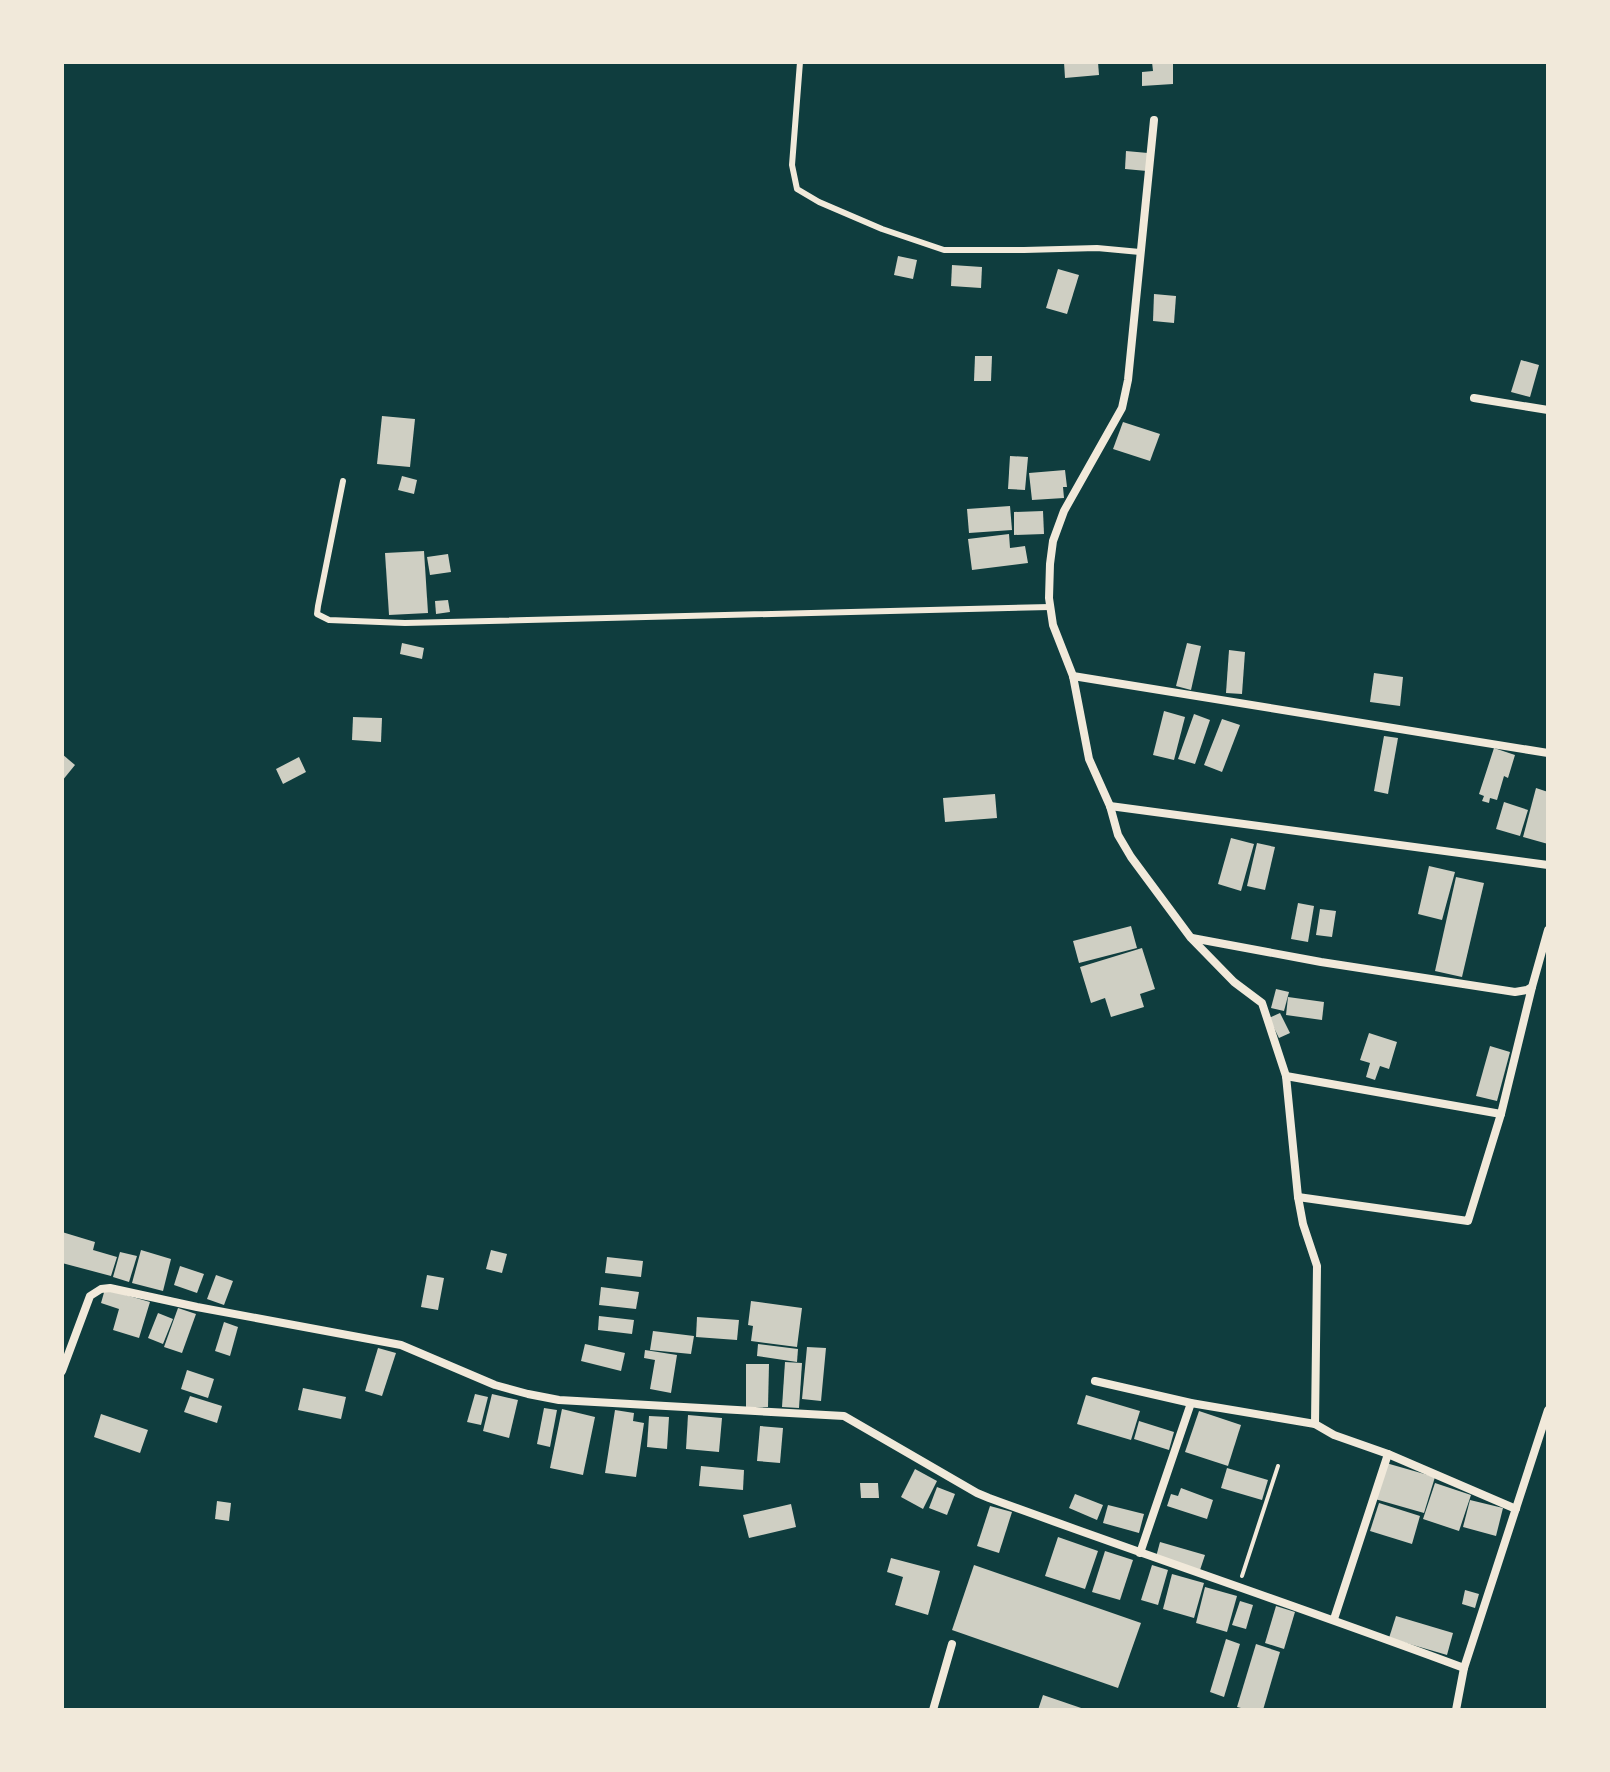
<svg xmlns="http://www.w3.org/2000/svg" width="1610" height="1772" font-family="'Noto Sans',sans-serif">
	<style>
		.building { fill: #cfcfc3 }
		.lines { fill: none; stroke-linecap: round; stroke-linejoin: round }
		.path { stroke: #f1e9da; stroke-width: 4 }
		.service { stroke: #f1e9da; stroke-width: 6 }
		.minor { stroke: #f1e9da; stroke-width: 8 }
	</style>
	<rect width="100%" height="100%" fill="#0f3d3e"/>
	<!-- building -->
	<g class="building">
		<polygon points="1064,62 1098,62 1099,75 1065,78"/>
		<polygon points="1152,62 1173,62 1173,84 1142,86 1142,72 1153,71"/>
		<polygon points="1126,151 1148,153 1147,171 1125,169"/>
		<polygon points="898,256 917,260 913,279 894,275"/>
		<polygon points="952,265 982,267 981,288 951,286"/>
		<polygon points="1058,269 1079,275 1067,314 1046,308"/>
		<polygon points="1154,294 1176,296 1174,323 1153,321"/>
		<polygon points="975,356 992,356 991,381 974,381"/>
		<polygon points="1521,360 1539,365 1530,397 1511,392"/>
		<polygon points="382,416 415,419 410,467 377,464"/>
		<polygon points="1123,422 1160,434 1150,461 1113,449"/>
		<polygon points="1010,456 1028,457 1025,490 1008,489"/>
		<polygon points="1065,470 1067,487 1063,487 1064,498 1032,500 1029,473"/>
		<polygon points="402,476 417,480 414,494 398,490"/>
		<polygon points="1010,506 1012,530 969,533 967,509"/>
		<polygon points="1043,511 1044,534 1014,535 1014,512"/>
		<polygon points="1009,534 1010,548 1025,546 1028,563 972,570 968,539"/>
		<polygon points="424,551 428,613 389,615 385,553"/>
		<polygon points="448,554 451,572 430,575 427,557"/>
		<polygon points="448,600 450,612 436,614 435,601"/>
		<polygon points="402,643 424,648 422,659 400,654"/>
		<polygon points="1187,643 1201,646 1191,690 1176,686"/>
		<polygon points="1229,650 1245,652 1242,694 1226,693"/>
		<polygon points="1374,673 1403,677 1400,706 1370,702"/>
		<polygon points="1164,711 1185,717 1174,760 1153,755"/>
		<polygon points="1194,714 1210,720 1195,764 1178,759"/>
		<polygon points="353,717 382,718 381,742 352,740"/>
		<polygon points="1222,719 1240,725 1222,772 1204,765"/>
		<polygon points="1384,736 1398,738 1388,794 1374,791"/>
		<polygon points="1494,748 1515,755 1508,778 1504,776 1497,800 1490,798 1489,803 1482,801 1484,796 1479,794"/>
		<polygon points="62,754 75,765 62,781"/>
		<polygon points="299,757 306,772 283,784 276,769"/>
		<polygon points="1536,788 1548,792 1548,844 1523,837"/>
		<polygon points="995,794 997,818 945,822 943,798"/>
		<polygon points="1504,802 1528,810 1520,836 1496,829"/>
		<polygon points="1231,838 1254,844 1241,891 1218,884"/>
		<polygon points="1257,843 1275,847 1265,890 1247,886"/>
		<polygon points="1429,866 1455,872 1442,920 1418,914"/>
		<polygon points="1456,877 1484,883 1462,977 1435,971"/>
		<polygon points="1298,903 1314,906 1308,942 1291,939"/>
		<polygon points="1320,909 1336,911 1332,937 1316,935"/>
		<polygon points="1131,926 1137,948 1079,963 1073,941"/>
		<polygon points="1142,948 1155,989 1140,994 1144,1007 1111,1017 1105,998 1091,1003 1080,967"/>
		<polygon points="1276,989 1289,992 1284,1011 1271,1008"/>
		<polygon points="1288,997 1324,1002 1322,1020 1286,1015"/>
		<polygon points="1280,1013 1290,1033 1279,1038 1269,1018"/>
		<polygon points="1369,1033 1397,1042 1389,1069 1380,1066 1375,1080 1366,1077 1370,1063 1360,1060"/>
		<polygon points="1490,1046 1510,1052 1497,1101 1476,1096"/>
		<polygon points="62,1232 95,1242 93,1250 117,1257 111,1276 62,1263"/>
		<polygon points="141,1250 171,1259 163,1291 132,1283"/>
		<polygon points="491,1250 507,1254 502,1273 486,1269"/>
		<polygon points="120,1252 137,1256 129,1282 113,1277"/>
		<polygon points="607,1257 643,1261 641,1277 605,1273"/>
		<polygon points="180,1266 204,1274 197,1293 174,1285"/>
		<polygon points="216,1275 233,1281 224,1305 207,1299"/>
		<polygon points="427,1275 444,1278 438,1310 421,1307"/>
		<polygon points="601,1287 639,1292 636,1309 599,1305"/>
		<polygon points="105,1289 150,1302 139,1338 113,1330 119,1309 101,1303"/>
		<polygon points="751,1301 802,1308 797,1347 751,1341 753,1326 748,1325"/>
		<polygon points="178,1308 196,1314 182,1353 164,1347"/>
		<polygon points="158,1313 173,1319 163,1344 148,1338"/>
		<polygon points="599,1316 634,1320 632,1334 598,1330"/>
		<polygon points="697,1317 739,1320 737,1340 696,1337"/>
		<polygon points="224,1322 238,1327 230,1356 215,1351"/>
		<polygon points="653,1331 694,1336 691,1354 650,1350"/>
		<polygon points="585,1344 625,1353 621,1371 581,1361"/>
		<polygon points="758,1344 798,1349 797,1362 757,1356"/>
		<polygon points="807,1347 826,1348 821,1401 802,1399"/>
		<polygon points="378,1348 396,1353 382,1396 365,1391"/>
		<polygon points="645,1350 677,1355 671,1393 650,1389 655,1360 644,1358"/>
		<polygon points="785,1362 802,1363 799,1408 782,1407"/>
		<polygon points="746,1364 769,1364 768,1407 746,1407"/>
		<polygon points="187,1370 214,1379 208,1398 181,1389"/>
		<polygon points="303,1388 346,1397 341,1419 298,1410"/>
		<polygon points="475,1394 488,1397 481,1425 467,1422"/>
		<polygon points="492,1394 518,1400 509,1438 483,1431"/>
		<polygon points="1086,1395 1140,1411 1131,1440 1077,1424"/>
		<polygon points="190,1396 222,1406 217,1423 184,1412"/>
		<polygon points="544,1408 557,1410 550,1447 537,1444"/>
		<polygon points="562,1409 595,1417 583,1475 550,1468"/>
		<polygon points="615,1410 634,1413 633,1421 644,1423 636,1477 605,1473"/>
		<polygon points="1199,1411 1241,1425 1228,1466 1185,1452"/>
		<polygon points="101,1414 148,1430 140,1453 94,1437"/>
		<polygon points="688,1415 722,1418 719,1452 686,1449"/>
		<polygon points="649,1416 669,1417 667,1449 647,1447"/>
		<polygon points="1139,1421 1174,1432 1169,1450 1134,1439"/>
		<polygon points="760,1426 783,1428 780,1463 757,1461"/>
		<polygon points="1386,1463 1435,1477 1424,1513 1375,1499"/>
		<polygon points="701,1466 744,1470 743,1490 699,1486"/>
		<polygon points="1227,1468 1268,1480 1262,1500 1221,1488"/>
		<polygon points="915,1469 937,1481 923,1509 901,1497"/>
		<polygon points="860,1483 878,1483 879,1498 861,1498"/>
		<polygon points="1435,1483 1471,1495 1459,1531 1423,1519"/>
		<polygon points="937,1487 955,1494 947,1515 929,1508"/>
		<polygon points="1181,1488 1213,1500 1207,1519 1167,1506 1171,1494 1178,1496"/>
		<polygon points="1075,1494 1103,1505 1097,1520 1069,1508"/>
		<polygon points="1470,1500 1503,1508 1496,1536 1463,1527"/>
		<polygon points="217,1501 231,1503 229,1521 215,1519"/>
		<polygon points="1379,1503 1420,1516 1412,1544 1370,1531"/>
		<polygon points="791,1504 796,1527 749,1538 743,1515"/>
		<polygon points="1108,1505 1144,1514 1139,1533 1103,1523"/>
		<polygon points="990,1506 1012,1512 999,1553 977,1546"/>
		<polygon points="1058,1537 1098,1551 1085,1589 1045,1576"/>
		<polygon points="1160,1542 1205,1555 1200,1570 1156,1557"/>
		<polygon points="1105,1551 1133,1560 1120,1600 1092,1592"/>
		<polygon points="891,1558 940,1571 928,1615 895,1605 903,1577 887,1572"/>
		<polygon points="974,1565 1141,1623 1118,1688 952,1630"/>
		<polygon points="1152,1565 1168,1570 1158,1605 1141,1600"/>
		<polygon points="1172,1574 1204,1583 1194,1618 1163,1609"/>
		<polygon points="1205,1587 1237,1596 1227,1632 1196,1623"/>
		<polygon points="1465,1590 1479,1594 1475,1608 1462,1604"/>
		<polygon points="1240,1601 1253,1605 1246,1629 1232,1625"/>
		<polygon points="1276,1606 1295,1612 1284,1649 1265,1643"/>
		<polygon points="1396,1616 1453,1633 1447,1655 1389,1638"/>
		<polygon points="1226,1639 1240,1644 1224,1697 1210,1692"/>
		<polygon points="1256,1644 1280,1652 1263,1710 1249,1710 1237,1707"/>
		<polygon points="1043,1695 1087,1710 1038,1710"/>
	</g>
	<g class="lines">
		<!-- path -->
		<polyline class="path" points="1242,1576 1278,1466"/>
		<!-- service -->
		<g class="service">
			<polyline points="800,62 792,165 797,189 819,202 882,229 944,250 1024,250 1097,248 1140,252"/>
			<polyline points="343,481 318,606 317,614 329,620 405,623 1050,607"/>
		</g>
		<!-- minor -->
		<g class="minor">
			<polyline points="1154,120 1128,380 1122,408 1064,511 1053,541 1050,564 1049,598 1053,625 1073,676 1089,759 1110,806 1118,835 1131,857 1191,938 1234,982 1262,1003 1286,1076 1298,1197 1303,1224 1317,1266 1315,1424 1334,1435 1388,1454 1516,1509"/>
			<polyline points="1474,398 1548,410"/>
			<polyline points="1073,676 1548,753"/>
			<polyline points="1110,806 1548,865"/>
			<polyline points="1192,938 1321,962 1515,992 1527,990 1532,987 1548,930"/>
			<polyline points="1286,1076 1501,1114 1532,987"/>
			<polyline points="1298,1197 1468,1221 1501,1114"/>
			<path d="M 62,1371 L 90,1296 L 101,1289 L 110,1288 L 197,1307 L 401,1345 L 495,1385 L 528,1394 L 559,1400 L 844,1416 L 977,1493 L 989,1498 C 1147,1556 1306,1609 1464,1668"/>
			<polyline points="1095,1381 1191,1403 1315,1424"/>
			<polyline points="1140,1553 1191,1403"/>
			<polyline points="1334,1619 1388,1454"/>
			<polyline points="933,1710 952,1644"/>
			<polyline points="1456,1710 1464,1668 1548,1410"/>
		</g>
	</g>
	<!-- border -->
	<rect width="1610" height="1772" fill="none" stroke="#f1e9da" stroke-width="128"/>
</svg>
